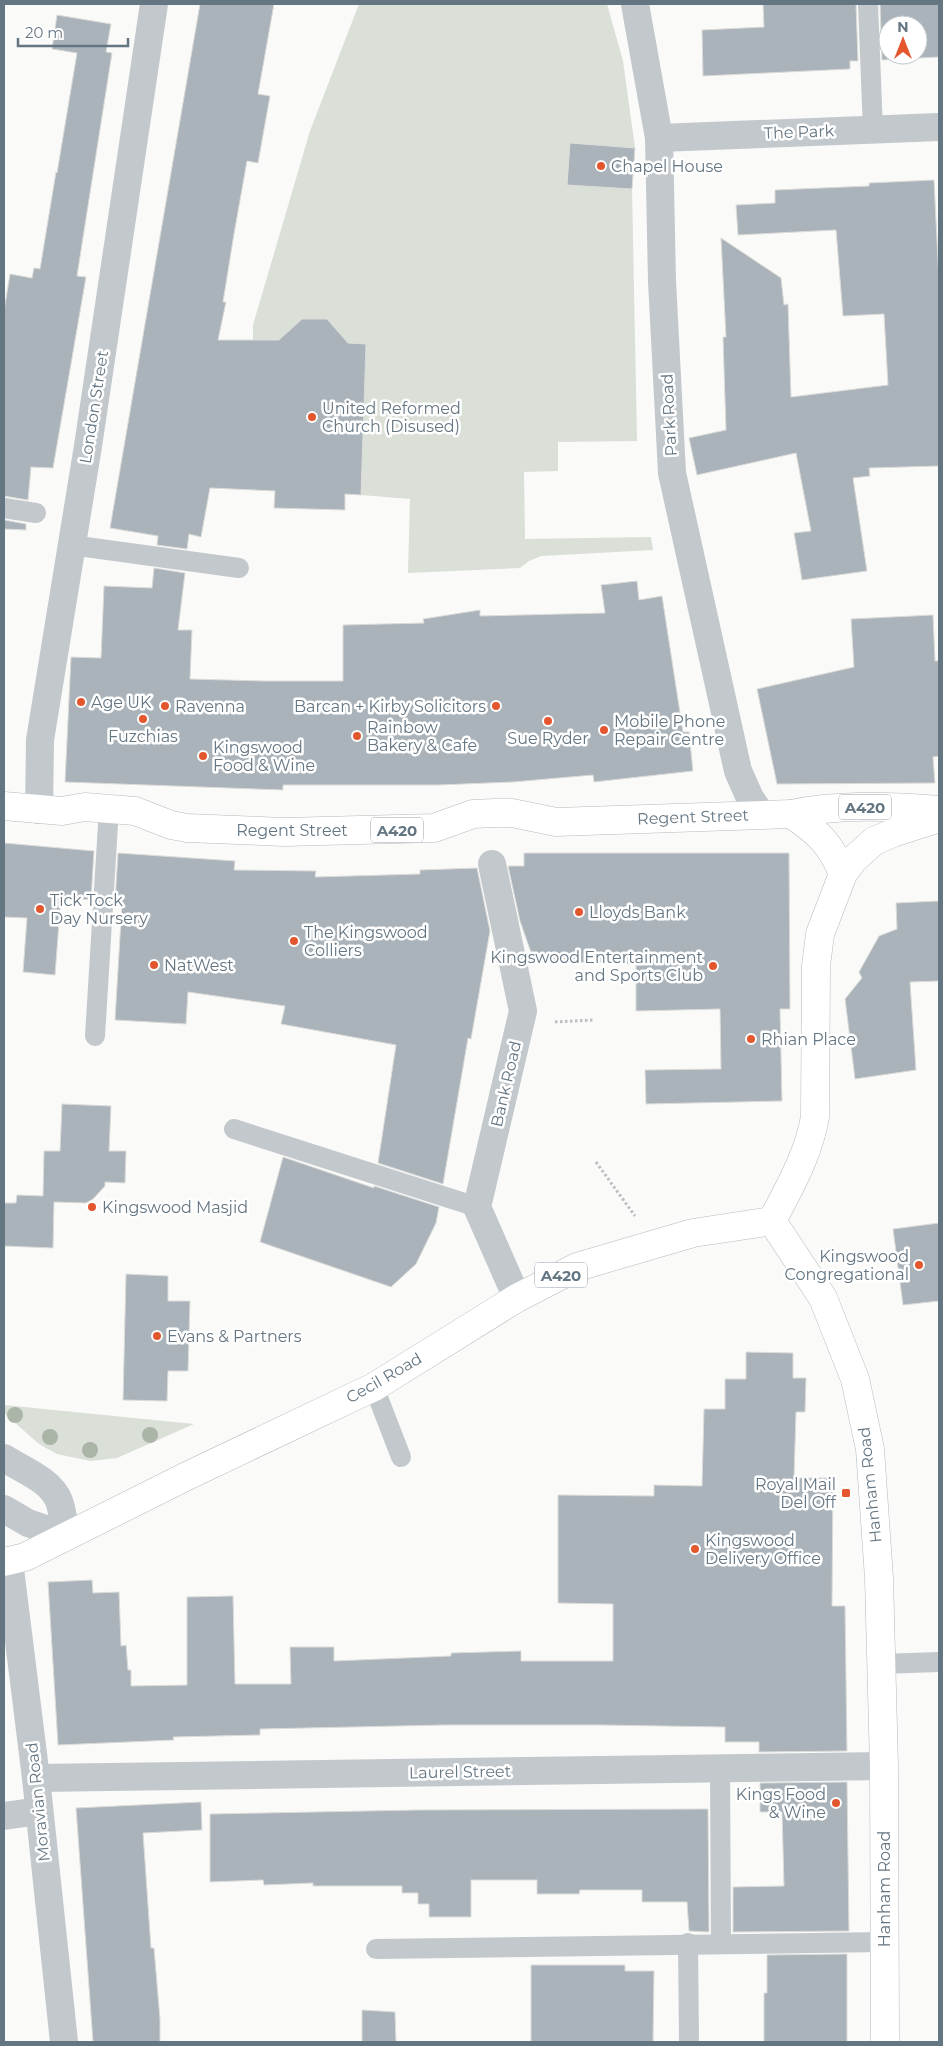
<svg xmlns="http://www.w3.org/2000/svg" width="943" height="2046" font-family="Montserrat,sans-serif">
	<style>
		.green { fill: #dadfd7 }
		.building { fill: #aab3b9; stroke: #dcdcda; fill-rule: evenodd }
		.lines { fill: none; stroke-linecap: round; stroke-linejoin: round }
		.secondary-casing { stroke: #b3babf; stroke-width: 29 }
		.primary-casing { stroke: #b5babe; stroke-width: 29 }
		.path { stroke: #bbbfc2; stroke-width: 3; stroke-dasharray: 2.5 2.5; stroke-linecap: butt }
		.lane { stroke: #c3c8cc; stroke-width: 20 }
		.street { stroke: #c3c8cc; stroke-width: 28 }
		.secondary { stroke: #fff; stroke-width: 28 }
		.primary { stroke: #fff; stroke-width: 28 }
		.tree { fill: #aab4a7 }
		.poi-dot { fill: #e4572e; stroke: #fff; stroke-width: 2 }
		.labels { text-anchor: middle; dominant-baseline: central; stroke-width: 5; stroke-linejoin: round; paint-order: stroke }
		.shield { fill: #fff; stroke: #939fa8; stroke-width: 1 }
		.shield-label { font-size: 15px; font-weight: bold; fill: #657683 }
		.street-label { font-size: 16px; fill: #657683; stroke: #fff }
		.poi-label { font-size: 16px; fill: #657683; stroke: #fff; text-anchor: start }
	</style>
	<rect width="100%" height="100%" fill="#fafaf8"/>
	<!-- green -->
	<g class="green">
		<polygon points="359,4 607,4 623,61 635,148 570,143 567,184 632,189 637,441 558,442 558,471 524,472 525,539 651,537 653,550 541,556 529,561 520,568 408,573 410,499 361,495 365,344 340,342 340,334 327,319 302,319 288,332 287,340 253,340 253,325 310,131"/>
		<polygon points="4,1405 194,1424 117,1458 90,1461 57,1454 39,1444 4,1413"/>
	</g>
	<!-- building -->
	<g class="building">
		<polygon points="200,4 274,4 258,94 270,96 258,163 247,161 234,234 223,302 226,302 218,340 279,340 302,319 327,319 348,343 366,344 361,495 345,494 345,510 274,508 275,491 210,488 201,537 189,534 187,549 157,545 158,536 110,528"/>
		<polygon points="763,4 856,4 858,61 850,61 850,69 703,76 702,30 764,27"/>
		<path d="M 880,4 L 939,4 L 939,57 L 882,60 ZM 888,25 L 918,25 L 918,55 L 888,55 Z"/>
		<polygon points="57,15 111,24 106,52 112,53 77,276 86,277 53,468 31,467 28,500 4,496 4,311 10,274 32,278 34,268 40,269 56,172 57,173 77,53 52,49"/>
		<polygon points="570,143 635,148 632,189 567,185"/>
		<polygon points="934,180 939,280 939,466 869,468 870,476 853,478 867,571 802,580 794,533 811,531 796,453 697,475 689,438 726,430 723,337 726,337 721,238 781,278 784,305 788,304 791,397 888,385 884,314 843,316 836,230 738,235 736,205 775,203 775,190 869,186 869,183"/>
		<polygon points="4,520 26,524 26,530 4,529"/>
		<polygon points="154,568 185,573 178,630 192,630 190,679 264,681 343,681 343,625 424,623 423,619 480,610 480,616 605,613 601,585 637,581 639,600 662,596 683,732 689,732 693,771 594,782 593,775 513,782 439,785 283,785 283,790 65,782 71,657 101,658 104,586 152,588"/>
		<polygon points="933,615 935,661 939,661 939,756 933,757 935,783 777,784 757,689 854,667 851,619"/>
		<polygon points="4,843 94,851 91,900 61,897 55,975 23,972 27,918 4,917"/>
		<polygon points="118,853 235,861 234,870 316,871 315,877 420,874 420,870 477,868 490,931 471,1039 468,1038 443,1184 378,1163 396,1045 281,1024 285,1006 188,992 186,1024 115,1020 122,903 115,902"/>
		<polygon points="524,853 789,853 790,1009 780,1009 782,1101 646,1104 645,1070 721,1069 720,1009 636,1011 636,964 534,961 520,921 508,866 524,866"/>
		<polygon points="939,901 939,981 910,982 916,1070 855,1079 845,999 862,978 859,972 879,936 897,929 896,903"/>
		<polygon points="62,1104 111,1106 109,1151 126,1151 125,1183 105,1182 105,1186 93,1199 86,1203 54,1202 53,1248 4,1246 4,1203 16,1203 17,1195 43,1196 44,1151 60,1151"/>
		<polygon points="283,1157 374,1188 374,1186 439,1207 436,1223 416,1264 391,1287 260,1242"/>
		<polygon points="939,1223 939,1301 903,1305 893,1229"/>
		<polygon points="126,1274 168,1276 168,1301 190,1301 188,1371 168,1371 167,1401 123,1400"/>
		<polygon points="746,1352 793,1353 793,1378 806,1378 805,1412 796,1412 794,1478 833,1478 832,1606 845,1606 847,1751 759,1752 759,1742 725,1742 725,1727 601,1725 444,1725 260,1729 260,1735 173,1737 174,1740 58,1745 48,1582 92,1580 93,1593 119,1592 121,1646 126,1645 128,1670 131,1670 131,1686 187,1685 187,1597 233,1596 235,1684 291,1684 290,1647 334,1647 334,1661 451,1656 451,1653 521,1651 521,1661 613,1661 613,1604 558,1603 558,1495 654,1496 654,1485 702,1486 704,1409 725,1409 725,1379 746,1379"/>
		<polygon points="847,1782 849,1931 733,1932 733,1887 784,1886 782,1812 760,1812 760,1783"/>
		<polygon points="201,1802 202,1830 143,1833 151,1948 154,1948 160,2019 160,2042 93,2042 76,1808"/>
		<polygon points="708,1809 709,1932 689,1931 687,1902 642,1902 642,1890 580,1890 579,1894 537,1894 537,1880 471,1880 471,1917 429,1917 429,1904 418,1904 418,1893 402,1893 402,1886 313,1886 313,1883 264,1885 263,1880 210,1882 210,1814 417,1810"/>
		<polygon points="847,1954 847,2042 764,2042 764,1993 767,1993 767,1955"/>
		<polygon points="531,1965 625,1965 625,1971 654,1971 653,2042 531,2042"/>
		<polygon points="362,2010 395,2012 396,2042 362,2042"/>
	</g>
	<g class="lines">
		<defs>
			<polyline id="secondary" points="772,1221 823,1298 855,1379 870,1449 879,1578 884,1766 885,2042"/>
			<g id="primary">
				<path d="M 4,806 L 62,811 L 85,807 L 135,811 L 171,825 L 187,828 L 285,832 L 434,828 L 473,814 L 494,813 L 512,813 L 556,822 L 791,814 C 840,804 889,806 939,810"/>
				<path d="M 791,814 C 817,831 831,844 843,874"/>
				<path d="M 4,1562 L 25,1557 L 187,1476 L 374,1387 L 517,1298 L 577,1267 L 693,1233 L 772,1221 C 790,1186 808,1156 815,1117 L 816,966 L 820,934 L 843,874 L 853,860 L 874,841 L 893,833 L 939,818"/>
			</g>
		</defs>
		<!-- secondary casing -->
		<use href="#secondary" class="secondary-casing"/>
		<!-- primary casing -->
		<use href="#primary" class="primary-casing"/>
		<!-- path -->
		<g class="path">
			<polyline points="555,1022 594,1020"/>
			<polyline points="596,1162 635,1216"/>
		</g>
		<!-- lane -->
		<g class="lane">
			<polyline points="868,4 873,130"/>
			<polyline points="4,508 36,513"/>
			<polyline points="71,545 239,568"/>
			<polyline points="95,1036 109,808"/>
			<polyline points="234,1129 477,1207"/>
			<polyline points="374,1387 401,1457"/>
			<polyline points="881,1664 939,1662"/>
			<polyline points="720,1768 721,1943"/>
			<polyline points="688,1943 689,2042"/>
			<polyline points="376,1949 885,1942"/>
		</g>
		<!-- street -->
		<g class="street">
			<polyline points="635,4 659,138 662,281 672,473 738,771 750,798 761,814"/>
			<polyline points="659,138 939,127"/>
			<polyline points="39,810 40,740 88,446 154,4"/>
			<polyline points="492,864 523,1011 477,1207 517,1298"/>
			<path d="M 4,1458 C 21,1469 51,1480 59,1501 C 63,1512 64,1525 66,1536"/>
			<polyline points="4,1509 28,1523 66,1536"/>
			<polyline points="9,1561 36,1778 64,2042"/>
			<polyline points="36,1778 884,1766"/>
			<polyline points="4,1816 39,1811"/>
		</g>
		<!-- secondary -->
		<use href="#secondary" class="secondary"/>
		<!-- primary -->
		<use href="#primary" class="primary"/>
	</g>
	<!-- trees -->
	<g class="tree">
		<circle cx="15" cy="1415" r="8"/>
		<circle cx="150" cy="1435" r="8"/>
		<circle cx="50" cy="1437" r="8"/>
		<circle cx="90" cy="1450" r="8"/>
	</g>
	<!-- markers -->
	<g class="poi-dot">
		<circle cx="601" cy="166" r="5"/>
		<circle cx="312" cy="417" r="5"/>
		<circle cx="81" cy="702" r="5"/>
		<circle cx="165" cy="706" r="5"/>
		<circle cx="496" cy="706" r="5"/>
		<circle cx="143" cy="719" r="5"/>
		<circle cx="548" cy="721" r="5"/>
		<circle cx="604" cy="730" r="5"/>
		<circle cx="357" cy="736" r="5"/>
		<circle cx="203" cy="756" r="5"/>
		<circle cx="40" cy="909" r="5"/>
		<circle cx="579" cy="912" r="5"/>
		<circle cx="294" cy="941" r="5"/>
		<circle cx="154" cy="965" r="5"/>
		<circle cx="713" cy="966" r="5"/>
		<circle cx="751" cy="1039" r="5"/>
		<circle cx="92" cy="1207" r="5"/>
		<circle cx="919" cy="1265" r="5"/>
		<circle cx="157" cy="1336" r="5"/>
		<rect x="841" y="1488" width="10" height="10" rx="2.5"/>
		<circle cx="695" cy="1549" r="5"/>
		<circle cx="836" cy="1803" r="5"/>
	</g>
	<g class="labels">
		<!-- shield labels -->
		<g class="shield">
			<rect x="839" y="794.5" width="52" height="25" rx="4"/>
			<rect x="371" y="817.5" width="52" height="25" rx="4"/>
			<rect x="535" y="1262.5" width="52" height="25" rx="4"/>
		</g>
		<g class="shield-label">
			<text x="865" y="807">A420</text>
			<text x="397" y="830">A420</text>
			<text x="561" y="1275">A420</text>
		</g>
		<!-- street labels -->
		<g class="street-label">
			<text transform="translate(799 132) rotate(-2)">The Park</text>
			<text transform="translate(94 407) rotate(-81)">London Street</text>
			<text transform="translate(669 415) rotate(-93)">Park Road</text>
			<text transform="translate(693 817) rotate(-2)">Regent Street</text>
			<text x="292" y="830">Regent Street</text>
			<text transform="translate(506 1084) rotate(-77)">Bank Road</text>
			<text transform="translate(384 1378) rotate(-30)">Cecil Road</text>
			<text transform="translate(870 1485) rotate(-96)">Hanham Road</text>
			<text transform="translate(460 1772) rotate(-1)">Laurel Street</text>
			<text transform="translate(38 1802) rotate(-96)">Moravian Road</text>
			<text transform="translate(884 1889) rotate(-90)">Hanham Road</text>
		</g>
		<!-- poi labels -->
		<g class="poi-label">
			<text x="611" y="166">Chapel House</text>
			<text x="322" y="408">United Reformed<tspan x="322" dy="18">Church (Disused)</tspan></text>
			<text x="91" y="702">Age UK</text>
			<text x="175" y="706">Ravenna</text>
			<text x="486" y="706" text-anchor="end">Barcan + Kirby Solicitors</text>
			<text x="614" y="721">Mobile Phone<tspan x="614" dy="18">Repair Centre</tspan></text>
			<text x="367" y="727">Rainbow<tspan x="367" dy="18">Bakery &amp; Cafe</tspan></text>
			<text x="143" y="736" text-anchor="middle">Fuzchias</text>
			<text x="548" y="738" text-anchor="middle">Sue Ryder</text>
			<text x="213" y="747">Kingswood<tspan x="213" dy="18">Food &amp; Wine</tspan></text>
			<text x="50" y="900">Tick Tock<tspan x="50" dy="18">Day Nursery</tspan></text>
			<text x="589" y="912">Lloyds Bank</text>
			<text x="304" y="932">The Kingswood<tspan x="304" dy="18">Colliers</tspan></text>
			<text x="703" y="957" text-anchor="end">Kingswood Entertainment<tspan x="703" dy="18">and Sports Club</tspan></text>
			<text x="164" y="965">NatWest</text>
			<text x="761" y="1039">Rhian Place</text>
			<text x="102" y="1207">Kingswood Masjid</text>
			<text x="909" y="1256" text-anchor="end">Kingswood<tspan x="909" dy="18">Congregational</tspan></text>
			<text x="167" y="1336">Evans &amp; Partners</text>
			<text x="836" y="1484" text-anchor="end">Royal Mail<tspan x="836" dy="18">Del Off</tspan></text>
			<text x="705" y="1540">Kingswood<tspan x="705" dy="18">Delivery Office</tspan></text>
			<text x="826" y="1794" text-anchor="end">Kings Food<tspan x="826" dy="18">&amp; Wine</tspan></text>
		</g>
	</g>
	<!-- border -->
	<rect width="943" height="2046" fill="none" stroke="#657683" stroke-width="10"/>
	<!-- north arrow -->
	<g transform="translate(903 40)"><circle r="24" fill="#ffffff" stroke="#c1c8cd"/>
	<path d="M0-4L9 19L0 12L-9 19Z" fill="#e4572e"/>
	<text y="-8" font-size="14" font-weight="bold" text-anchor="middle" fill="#657683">N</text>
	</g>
	<!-- scale -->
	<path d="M18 38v8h110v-8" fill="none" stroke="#657683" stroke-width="2.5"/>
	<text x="25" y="38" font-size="15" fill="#657683" stroke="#ffffff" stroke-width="4" paint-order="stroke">20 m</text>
</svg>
